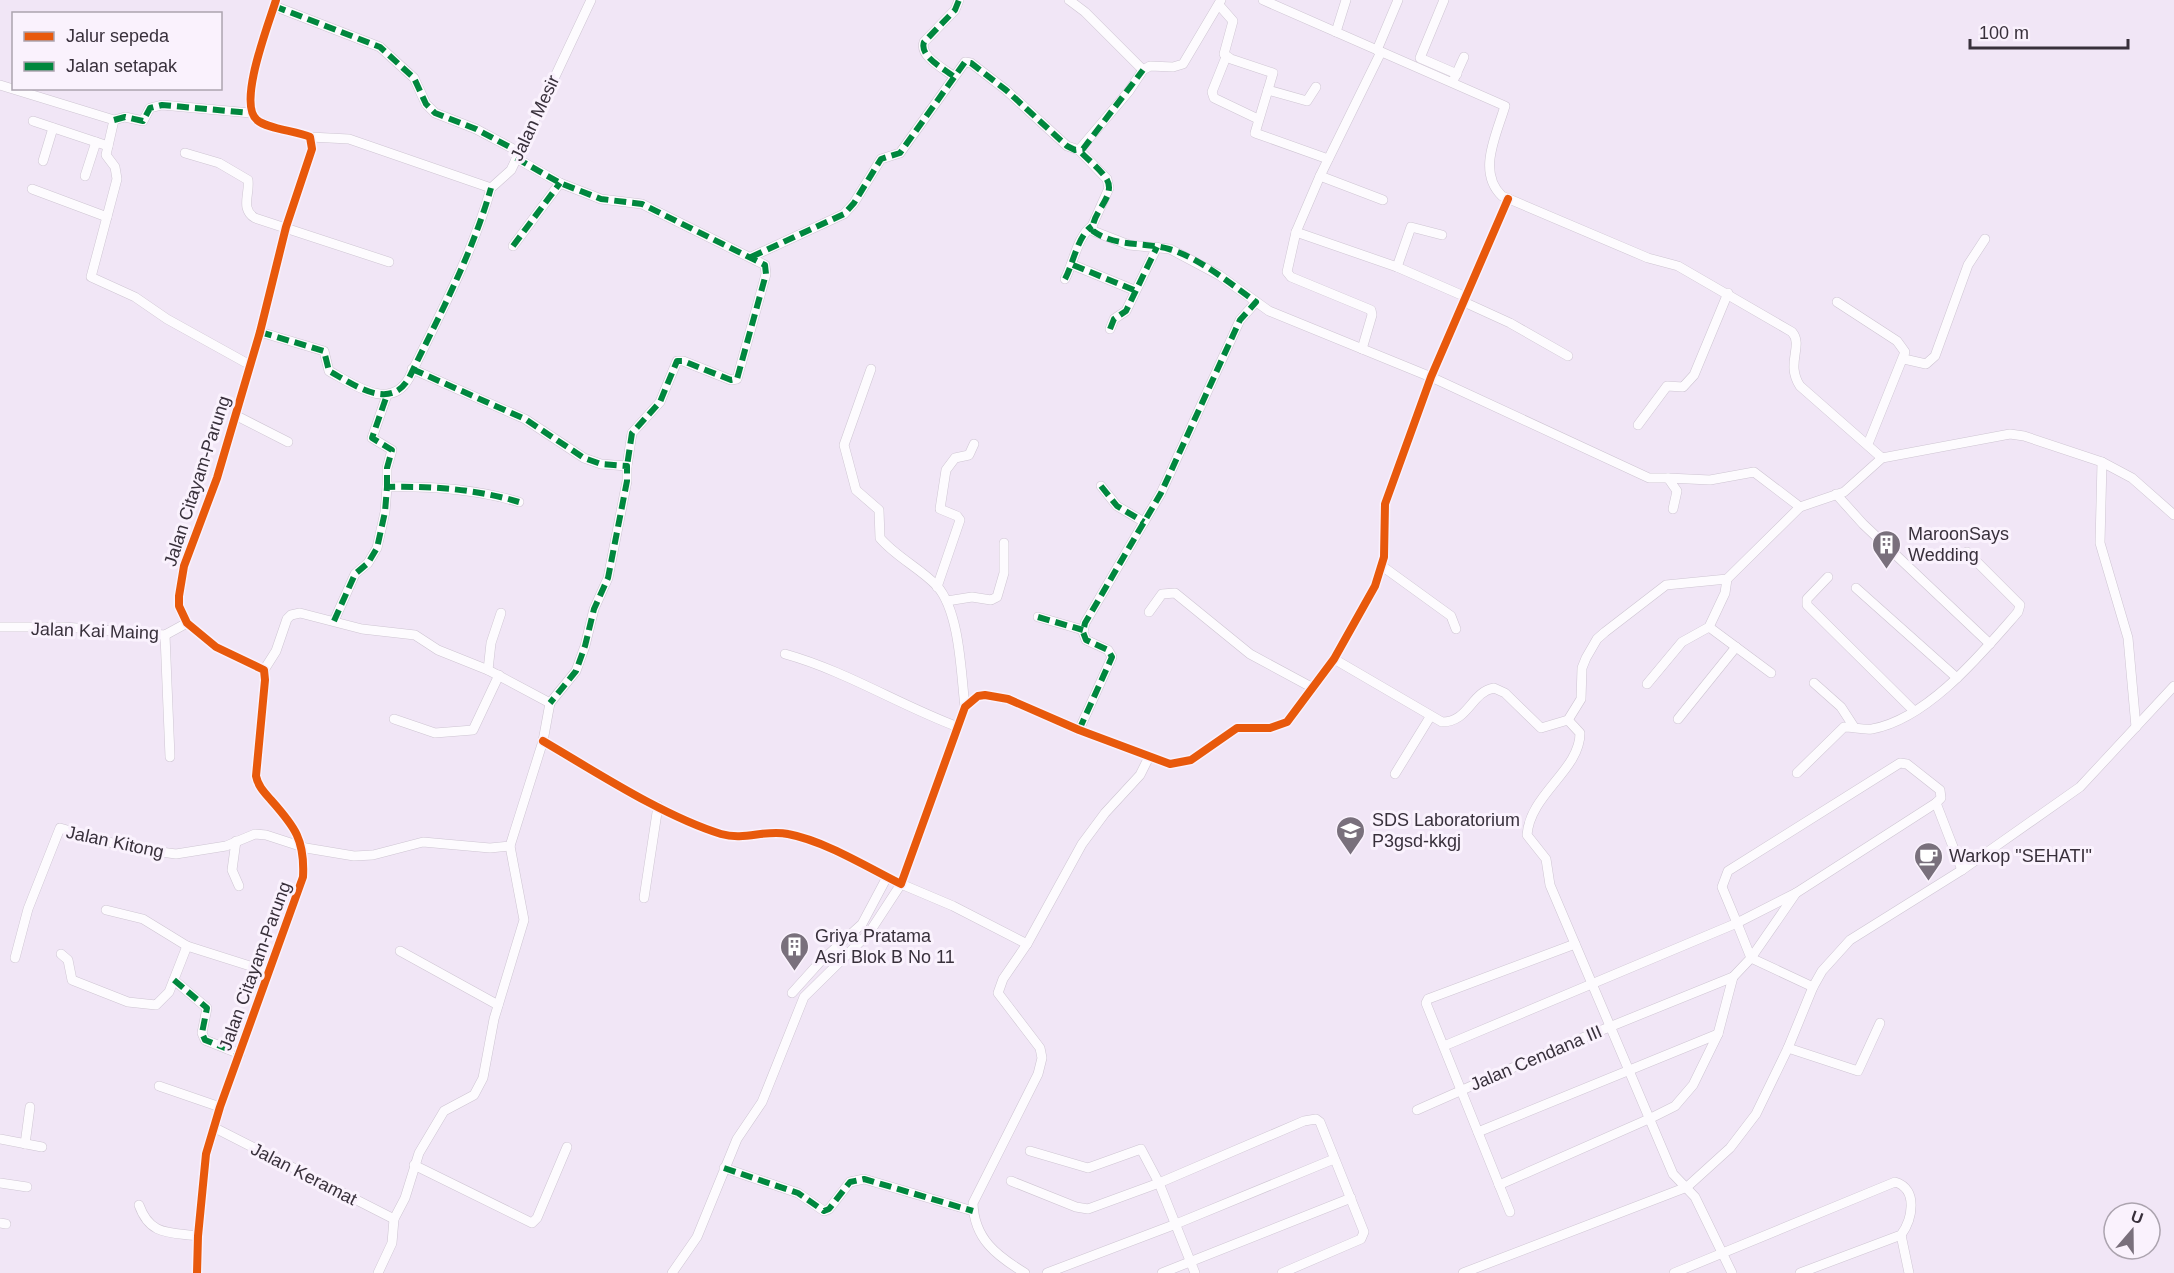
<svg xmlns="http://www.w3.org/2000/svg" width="2174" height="1273" font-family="Helvetica,sans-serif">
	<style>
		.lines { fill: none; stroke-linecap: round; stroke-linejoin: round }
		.street-casing { stroke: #cec5d2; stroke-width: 10 }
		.street { stroke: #fdfbfe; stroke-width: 9 }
		.quiet { stroke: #00873e; stroke-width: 6; stroke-dasharray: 12 6; stroke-linecap: butt }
		.cycleway-casing { stroke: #faf2fd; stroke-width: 11 }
		.cycleway { stroke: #e8590c; stroke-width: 8 }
		.labels { text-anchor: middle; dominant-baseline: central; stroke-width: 6; stroke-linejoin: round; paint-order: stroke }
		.street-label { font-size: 18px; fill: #38303b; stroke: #faf2fd }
		.poi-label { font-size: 18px; fill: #38303b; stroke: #faf2fd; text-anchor: start }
	</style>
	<rect width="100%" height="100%" fill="#f1e6f6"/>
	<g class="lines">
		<defs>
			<g id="street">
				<polyline points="1069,0 1085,12 1143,70"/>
				<polyline points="1263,0 1336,32"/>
				<path d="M 1346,0 L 1336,32 L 1505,106 C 1496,136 1477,172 1502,196 L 1648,258 L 1678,266 L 1792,332 C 1804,346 1785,363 1800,386 L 1882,458"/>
				<polyline points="1444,0 1420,58 1457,74"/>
				<polyline points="1219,5 1233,21 1224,54 1231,59 1273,73 1255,133 1328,159"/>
				<polyline points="274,6 380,47 414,78 426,104 435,113 476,129 519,152"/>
				<polyline points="1377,50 1398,0"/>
				<polyline points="1226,57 1212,92 1214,98 1258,119"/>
				<path d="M 953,76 C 943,68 919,56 924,42 L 955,10 L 959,0"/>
				<polyline points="1454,79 1464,57"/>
				<polyline points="0,85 114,120 106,155 115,167 117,179 91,277 135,297 167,319 250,365"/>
				<polyline points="1268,90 1307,101 1316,87"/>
				<polyline points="114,120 125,117 143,121 150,108 162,105 251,113"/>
				<polyline points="33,121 108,146"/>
				<polyline points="310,137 349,139 491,188 511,170 591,0"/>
				<polyline points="1079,150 1107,179 1109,188 1092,226 1093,231 1129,245 1170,249 1219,275 1269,311 1431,377 1649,478 1668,478"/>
				<path d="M 185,153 L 219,163 L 248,180 C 250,194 240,209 255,218 L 389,262"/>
				<polyline points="516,158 560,183 601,199 642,204 765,265 766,274 737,379 731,380 683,361 677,361 660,402 632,433 627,466"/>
				<polyline points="43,161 53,128"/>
				<polyline points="85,176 96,142"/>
				<polyline points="1320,176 1383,200"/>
				<polyline points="32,189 107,217"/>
				<polyline points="1296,232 1397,267 1466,297"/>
				<polyline points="513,246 560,183"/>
				<polyline points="751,257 844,214 854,203 881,159 900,153 965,62 971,63 1006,90 1067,146 1079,150 1129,91 1143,70 1150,66 1173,67 1183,64 1221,0"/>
				<polyline points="1073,265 1134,290"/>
				<polyline points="1397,267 1411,227 1442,235"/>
				<path d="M 1065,279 C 1074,262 1077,237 1092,226"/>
				<polyline points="1464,302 1510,323 1568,356"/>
				<polyline points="1837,302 1897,341 1905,352 1868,444"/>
				<polyline points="1110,329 1114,319 1126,311 1157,247"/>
				<path d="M 260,332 L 324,351 L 329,371 C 353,384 390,412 409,378 C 439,316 472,255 491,188"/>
				<polyline points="1362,349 1372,315 1371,310 1291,277 1287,272 1296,232 1320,176 1381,52"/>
				<polyline points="1904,359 1926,364 1935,356 1968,265 1985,239"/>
				<polyline points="412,369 525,419 584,458 601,464 627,466 627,481 608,578 594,609 585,646 576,671 550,703"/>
				<path d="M 871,369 L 844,445 L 856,490 L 879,510 L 880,538 C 896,557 920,568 937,586 C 960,612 961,674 965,707"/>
				<polyline points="235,415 288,442"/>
				<polyline points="1638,425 1667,386 1683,387 1694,375 1728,293"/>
				<polyline points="2102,462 2132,478 2174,515"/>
				<polyline points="1101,486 1117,506 1144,522"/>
				<polyline points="387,487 387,468 392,450 372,438 387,395"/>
				<polyline points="1836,494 1863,524 1990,644"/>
				<polyline points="1673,509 1677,491 1668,478 1710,480 1754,472 1800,507"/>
				<polyline points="1382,566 1451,616 1456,629"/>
				<polyline points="1828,577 1807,599 1807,605 1914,711"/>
				<polyline points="937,587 960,520 957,516 940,509 946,470 955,458 969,455 974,444"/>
				<polyline points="1856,588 1957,678"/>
				<polyline points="947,601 972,597 991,600 997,597 1004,573 1004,543"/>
				<polyline points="1149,612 1162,594 1175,593 1250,654 1313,688"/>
				<polyline points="1038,617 1083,630"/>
				<path d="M 334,621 L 355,574 L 368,563 L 377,548 L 385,512 L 387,487 C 433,486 475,489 519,502"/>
				<polyline points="0,627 64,627 165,635 187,623"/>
				<polyline points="1709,627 1771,673"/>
				<polyline points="165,635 170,757"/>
				<path d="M 785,654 C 846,671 899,705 958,727"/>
				<path d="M 1334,659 L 1442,722 C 1469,722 1471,692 1494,688 L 1505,693 L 1541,728 L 1568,720 L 1580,733 C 1580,770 1530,794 1527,835 L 1546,859 L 1550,885 L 1673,1174 L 1695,1197 L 1732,1273"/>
				<polyline points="488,670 491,643 501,613"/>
				<polyline points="1814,683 1841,707 1854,727"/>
				<polyline points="1647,684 1682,642 1709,627 1725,593 1727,579"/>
				<polyline points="394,719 435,733 473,730 499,675"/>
				<polyline points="1678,719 1736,647"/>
				<polyline points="1568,720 1581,699 1582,668 1586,658 1597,639 1605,632 1666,585 1727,579 1800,507 1844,492 1882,458 2010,434 2024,436 2102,462 2100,543 2128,638 2136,727"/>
				<polyline points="1079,730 1112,657 1108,650 1086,640 1083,632 1085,623 1161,493 1240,320 1256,302"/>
				<path d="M 543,741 C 596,772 663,816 721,834 C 745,841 765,829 788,834 C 825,841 867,867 901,884 L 965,707 L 978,696 L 985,695 L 1008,699 L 1079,730 L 1170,764 L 1191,760 L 1237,728 L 1270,728 L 1287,722 L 1334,659 L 1375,586 L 1384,557 L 1385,504 L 1431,377 L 1508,199"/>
				<polygon points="1900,763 1907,764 1940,790 1941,798 1936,803 1796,893 1737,923 1722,887 1728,871"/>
				<path d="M 1797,773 L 1844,727 C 1853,727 1863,730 1872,729 C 1928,719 1982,653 2018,612 L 2020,605 L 1967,552"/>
				<polyline points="1395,774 1430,717"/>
				<polyline points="1936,803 1962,870"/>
				<polyline points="236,841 232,870 239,886"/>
				<polyline points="644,898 658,806"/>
				<polyline points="106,910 143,919 187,946 269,972"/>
				<polyline points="1027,944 1082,844 1105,813 1140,775 1149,757"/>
				<polyline points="400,951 498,1005"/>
				<polyline points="61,954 68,960 72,980 128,1002 156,1005 169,992 187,946"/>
				<polyline points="15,958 28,909 60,828 130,848 176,854 226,846 255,834 266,835 306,848 354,856 373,855 423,842 490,848 510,846 543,741 550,703 488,670 438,650 415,635 362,629 300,613 291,615 287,619 276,651 264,670"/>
				<polyline points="174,980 207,1008 202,1033 205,1040 240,1054"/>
				<polyline points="792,993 819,963 862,924 887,877"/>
				<polyline points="1444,1046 1737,923 1751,958 1813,987"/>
				<polyline points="1788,1048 1858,1071 1880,1023"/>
				<polyline points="159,1086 220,1107"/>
				<polyline points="1417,1110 1555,1049 1733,977"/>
				<polyline points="215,1128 394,1219"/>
				<polyline points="1478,1132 1718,1034"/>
				<polyline points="0,1139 42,1147"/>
				<polyline points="25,1144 30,1107"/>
				<polyline points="1030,1151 1088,1168 1141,1149 1159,1183 1195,1273"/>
				<polyline points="414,1165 532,1223 537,1218 567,1147"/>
				<polyline points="724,1168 798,1193 824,1211 829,1209 850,1182 864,1179 973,1211"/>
				<polyline points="1011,1181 1076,1207 1088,1209 1159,1183 1304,1121 1316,1119 1320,1122 1364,1232 1361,1239 1282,1273"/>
				<polyline points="0,1183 27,1187"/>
				<polyline points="1499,1185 1651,1118 1675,1106 1693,1085 1718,1034 1733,977 1751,958 1796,893"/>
				<path d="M 139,1205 C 150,1236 169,1232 198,1236"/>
				<polyline points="1510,1212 1426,1003 1428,999 1575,944"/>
				<polyline points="0,1223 6,1224"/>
				<polyline points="1901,1235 1909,1273"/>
				<path d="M 197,1273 L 198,1236 L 206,1154 L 220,1107 L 303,877 C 305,840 295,827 271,800 C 264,792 258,786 256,776 L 265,680 L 264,670 L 216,647 L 187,623 L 179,606 L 179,596 L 184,566 L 217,478 L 260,332 L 286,227 L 312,149 L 310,137 C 297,131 267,129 257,120 C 237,104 269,23 276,0"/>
				<polyline points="378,1273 392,1243 394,1219 405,1198 419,1153 444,1111 474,1095 483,1078 494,1019 524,920 510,846"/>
				<path d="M 672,1273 L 697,1237 L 737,1139 L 762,1102 L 804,997 L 869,933 L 901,884 L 953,906 L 1027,944 L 1003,979 L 998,993 L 1040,1048 L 1042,1058 L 1038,1074 L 973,1203 C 974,1239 997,1256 1025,1273"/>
				<polyline points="1047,1273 1176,1224 1334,1159"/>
				<polyline points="1162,1273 1351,1198"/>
				<polyline points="1463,1273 1687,1187 1730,1148 1756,1114 1788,1048 1813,987 1822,971 1850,940 1962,870 2080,787 2174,686"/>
				<path d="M 1674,1273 L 1895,1182 C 1919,1189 1912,1220 1901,1235 L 1800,1273"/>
			</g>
		</defs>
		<!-- street casing -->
		<use href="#street" class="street-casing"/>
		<!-- street -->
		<use href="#street" class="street"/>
		<!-- quiet -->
		<g class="quiet">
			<polyline points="274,6 380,47 414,78 426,104 435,113 476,129 519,152"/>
			<path d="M 953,76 C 943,68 919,56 924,42 L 955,10 L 959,0"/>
			<polyline points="114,120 125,117 143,121 150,108 162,105 251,113"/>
			<polyline points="516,158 560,183 601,199 642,204 765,265 766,274 737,379 731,380 683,361 677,361 660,402 632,433 627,466"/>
			<polyline points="513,246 560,183"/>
			<polyline points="751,257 844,214 854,203 881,159 900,153 965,62 971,63 1006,90 1067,146 1075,150 1083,149 1143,70"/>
			<polyline points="1073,265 1134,290"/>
			<path d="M 1065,279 C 1074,262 1077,237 1092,226"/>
			<polyline points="1110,329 1114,319 1126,311 1157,247"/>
			<path d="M 260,332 L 324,351 L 329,371 C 353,384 390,412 409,378 C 439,316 472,255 491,188"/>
			<polyline points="412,369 525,419 584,458 601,464 627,466 627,481 608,578 594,609 585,646 576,671 550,703"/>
			<polyline points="1101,486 1117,506 1144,522"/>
			<polyline points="387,487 387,468 392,450 372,438 387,395"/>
			<polyline points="1038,617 1083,630"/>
			<path d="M 334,621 L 355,574 L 368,563 L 377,548 L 385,512 L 387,487 C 433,486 475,489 519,502"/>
			<path d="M 1079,730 L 1112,657 L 1108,650 L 1086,640 L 1083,632 L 1085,623 L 1161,493 L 1240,320 L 1256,302 C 1231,284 1198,257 1169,249 C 1144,242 1115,247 1093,231 C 1090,213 1118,196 1106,178 C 1099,168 1087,159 1079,150"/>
			<polyline points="174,980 207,1008 202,1033 205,1040 240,1054"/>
			<polyline points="724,1168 798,1193 824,1211 829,1209 850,1182 864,1179 973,1211"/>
		</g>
		<defs>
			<g id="cycleway">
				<path d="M 543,741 C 596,772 663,816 721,834 C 745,841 765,829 788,834 C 825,841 867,867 901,884 L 965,707 L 978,696 L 985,695 L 1008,699 L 1079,730 L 1170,764 L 1191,760 L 1237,728 L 1270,728 L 1287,722 L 1334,659 L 1375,586 L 1384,557 L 1385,504 L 1431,377 L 1508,199"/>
				<path d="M 197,1273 L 198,1236 L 206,1154 L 220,1107 L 303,877 C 305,840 295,827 271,800 C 264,792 258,786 256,776 L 265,680 L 264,670 L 216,647 L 187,623 L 179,606 L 179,596 L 184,566 L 217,478 L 260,332 L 286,227 L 312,149 L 310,137 C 297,131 267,129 257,120 C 237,104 269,23 276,0"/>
			</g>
		</defs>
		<!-- cycleway casing -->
		<use href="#cycleway" class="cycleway-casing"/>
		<!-- cycleway -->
		<use href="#cycleway" class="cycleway"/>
	</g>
	<!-- icons -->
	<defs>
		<symbol id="building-pin" viewBox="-11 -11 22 30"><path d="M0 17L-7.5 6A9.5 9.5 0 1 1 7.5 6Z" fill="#79707c" stroke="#faf2fd"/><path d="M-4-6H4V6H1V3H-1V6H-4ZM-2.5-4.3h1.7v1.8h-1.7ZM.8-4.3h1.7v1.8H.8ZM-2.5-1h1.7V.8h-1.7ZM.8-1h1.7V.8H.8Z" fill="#fff"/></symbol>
		<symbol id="school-pin" viewBox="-11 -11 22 30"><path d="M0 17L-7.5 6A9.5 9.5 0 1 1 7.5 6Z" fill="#79707c" stroke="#faf2fd"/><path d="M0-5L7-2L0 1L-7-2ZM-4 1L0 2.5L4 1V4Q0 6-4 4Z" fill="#fff"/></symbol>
		<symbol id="cafe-pin" viewBox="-11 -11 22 30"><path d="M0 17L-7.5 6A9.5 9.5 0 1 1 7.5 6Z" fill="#79707c" stroke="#faf2fd"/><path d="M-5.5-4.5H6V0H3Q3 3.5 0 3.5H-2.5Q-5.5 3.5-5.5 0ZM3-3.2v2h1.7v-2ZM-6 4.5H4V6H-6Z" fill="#fff"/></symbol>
	</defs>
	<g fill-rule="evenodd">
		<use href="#building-pin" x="1870" y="528" width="33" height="45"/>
		<use href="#school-pin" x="1334" y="814" width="33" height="45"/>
		<use href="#cafe-pin" x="1912" y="840" width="33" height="45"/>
		<use href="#building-pin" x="778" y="930" width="33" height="45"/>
	</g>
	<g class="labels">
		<!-- street labels -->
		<g class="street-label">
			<text transform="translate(535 118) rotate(-65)">Jalan Mesir</text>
			<text transform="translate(197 481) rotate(-72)">Jalan Citayam-Parung</text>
			<text transform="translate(95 631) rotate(2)">Jalan Kai Maing</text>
			<text transform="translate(115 842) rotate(12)">Jalan Kitong</text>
			<text transform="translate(255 966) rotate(-70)">Jalan Citayam-Parung</text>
			<text transform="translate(1536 1058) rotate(-23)">Jalan Cendana III</text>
			<text transform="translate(304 1174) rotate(27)">Jalan Keramat</text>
		</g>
		<!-- poi labels -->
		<g class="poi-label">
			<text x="1908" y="534">MaroonSays<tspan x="1908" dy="21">Wedding</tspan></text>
			<text x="1372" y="820">SDS Laboratorium<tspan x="1372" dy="21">P3gsd-kkgj</tspan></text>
			<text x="1949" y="856">Warkop "SEHATI"</text>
			<text x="815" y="936">Griya Pratama<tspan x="815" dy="21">Asri Blok B No 11</tspan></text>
		</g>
	</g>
	<!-- legend -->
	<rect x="12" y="12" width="210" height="78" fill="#faf2fd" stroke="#aca4af" stroke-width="1.5"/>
	<rect x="24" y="32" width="30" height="9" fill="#e8590c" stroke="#aca4af" stroke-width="1.5"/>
	<text x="66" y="42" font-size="18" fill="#38303b">Jalur sepeda</text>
	<rect x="24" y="62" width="30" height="9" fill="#00873e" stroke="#aca4af" stroke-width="1.5"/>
	<text x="66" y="72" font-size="18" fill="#38303b">Jalan setapak</text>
	<!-- north arrow -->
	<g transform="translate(2132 1231) rotate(20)"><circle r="28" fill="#faf2fd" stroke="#aca4af" stroke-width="1.5"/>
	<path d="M0-4.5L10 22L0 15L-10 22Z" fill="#79707c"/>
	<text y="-9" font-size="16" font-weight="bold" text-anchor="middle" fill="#38303b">U</text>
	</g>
	<!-- scale -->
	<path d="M1970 39v9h158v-9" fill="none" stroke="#38303b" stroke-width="3"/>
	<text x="1979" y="39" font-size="18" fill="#38303b" stroke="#faf2fd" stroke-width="4.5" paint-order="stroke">100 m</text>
</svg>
